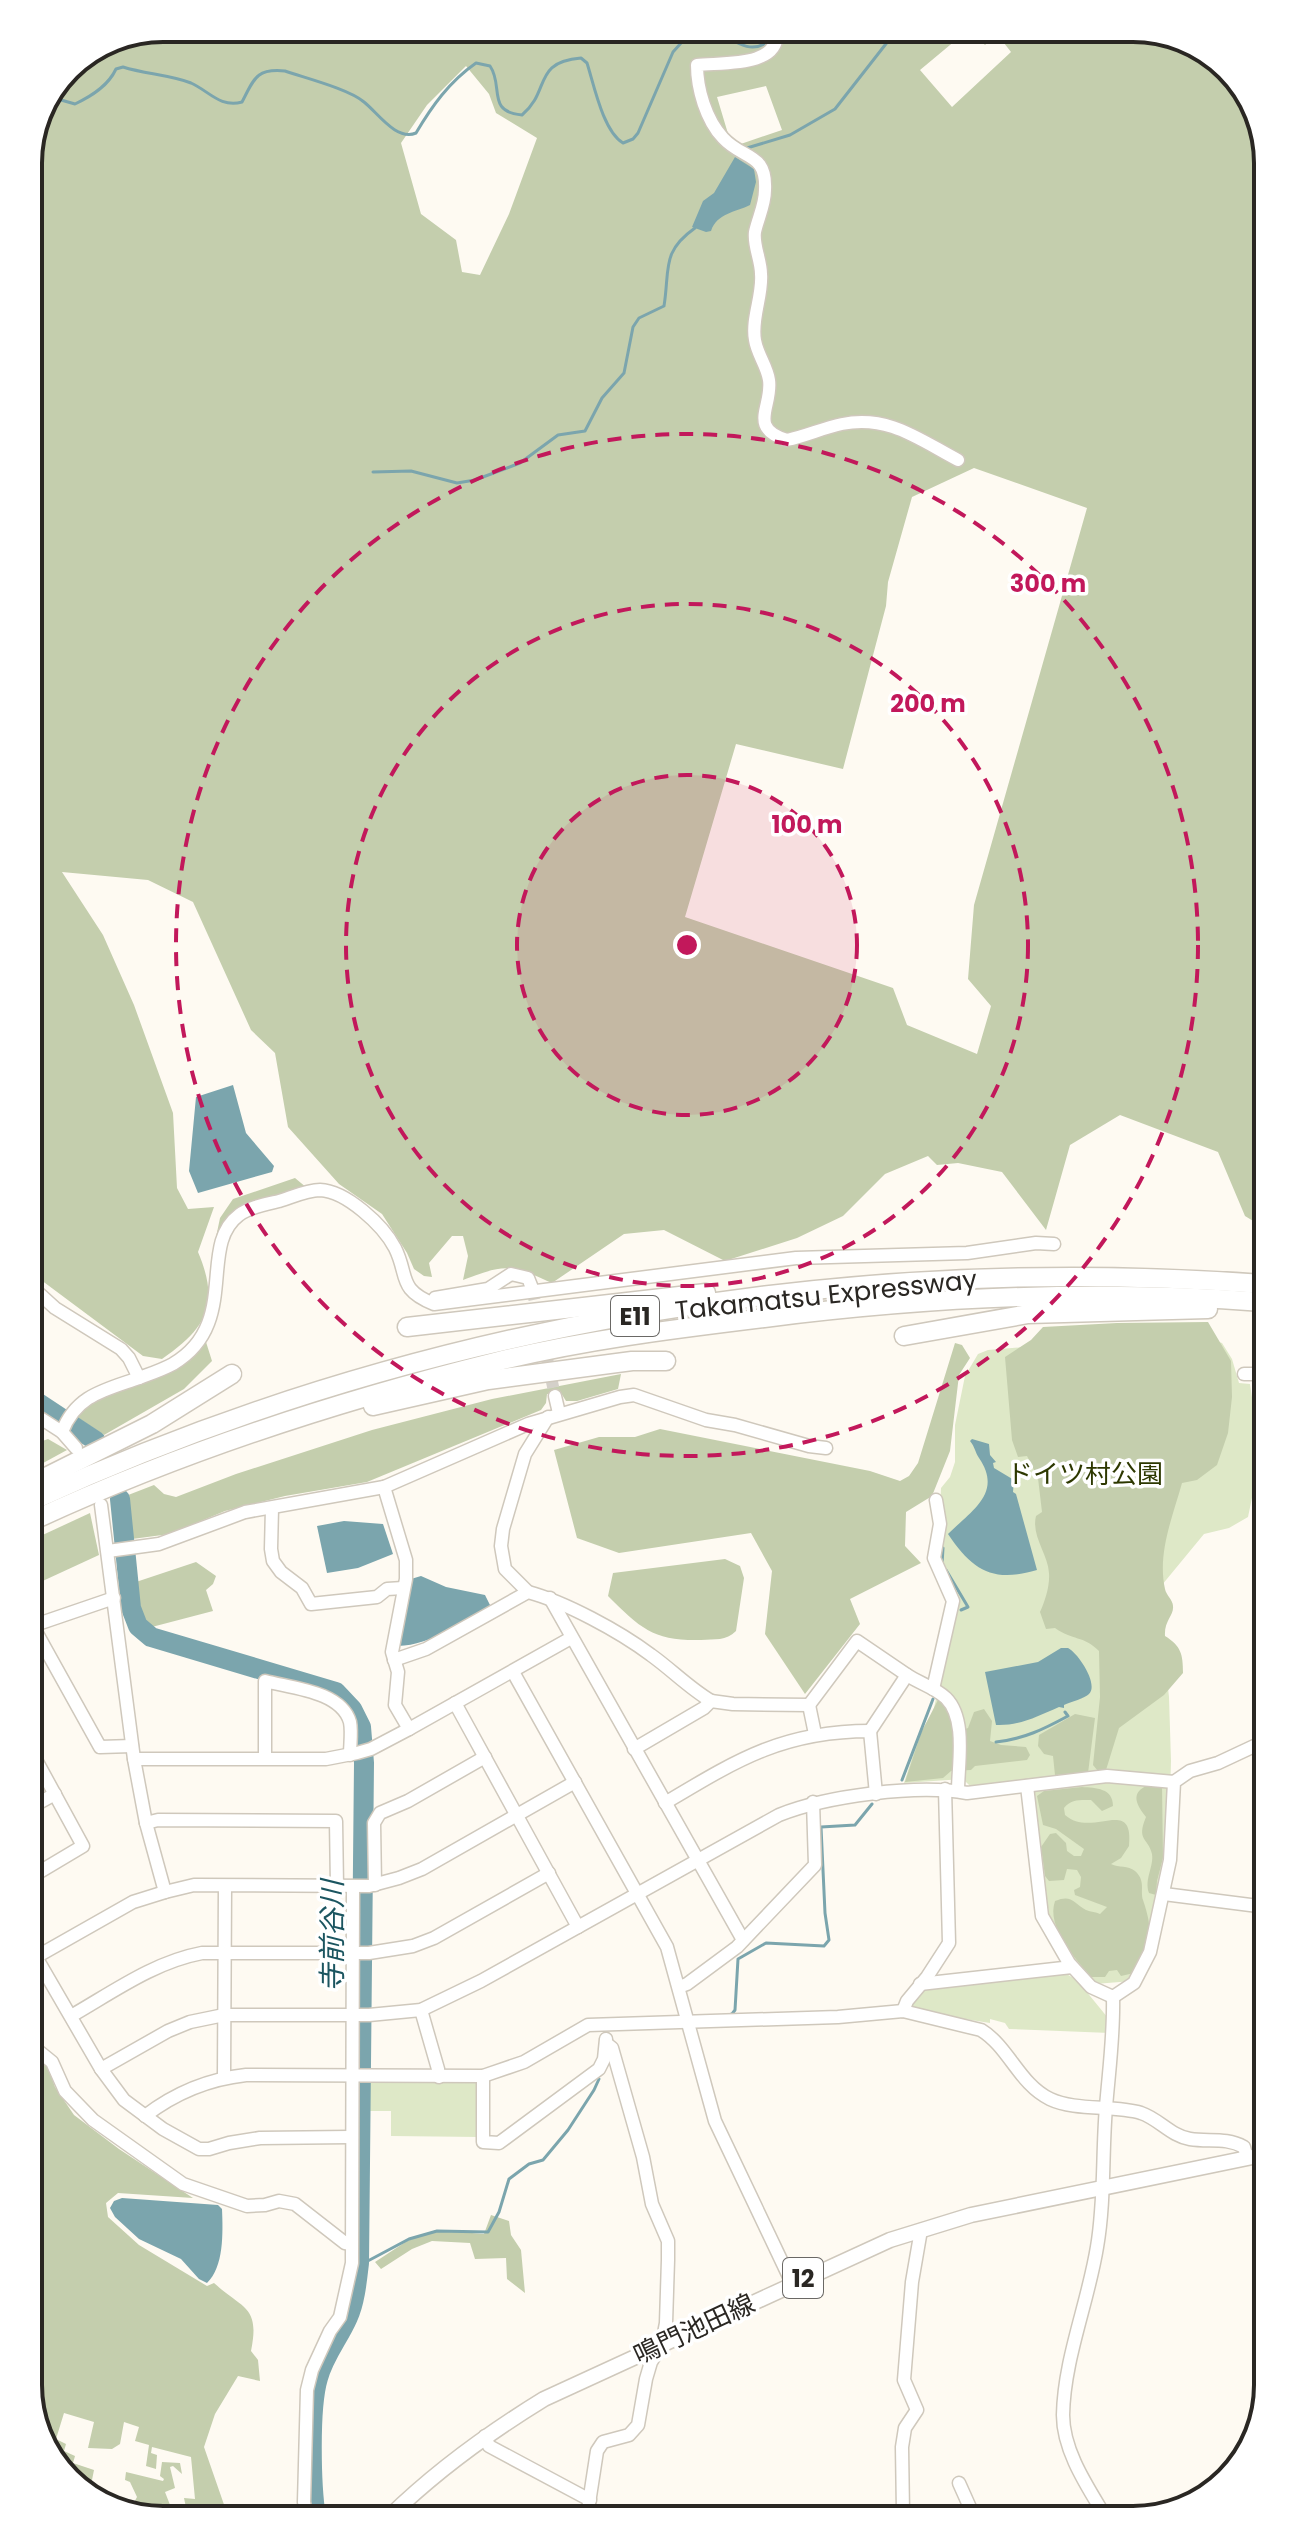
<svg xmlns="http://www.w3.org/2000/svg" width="1296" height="2548" font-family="Poppins,'Noto Sans JP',sans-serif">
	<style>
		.green { fill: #dee8c7 }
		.forest { fill: #c4cead; fill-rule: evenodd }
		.water { fill: #7ba5ad }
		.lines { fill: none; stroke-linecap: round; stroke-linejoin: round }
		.stream { stroke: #7ba5ad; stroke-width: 3 }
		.river { stroke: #7ba5ad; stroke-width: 20 }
		.minor-tunnel { stroke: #d4d0c9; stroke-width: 12; stroke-dasharray: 12 6; stroke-linecap: butt }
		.minor-casing { stroke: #cfc8bc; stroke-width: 15 }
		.major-casing { stroke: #cfc8bc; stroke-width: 17 }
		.highway-casing { stroke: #cfc8bc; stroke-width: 21 }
		.minor { stroke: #fff; stroke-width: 12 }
		.major { stroke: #fff; stroke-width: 14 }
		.highway { stroke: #fff; stroke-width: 18 }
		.ring { fill: none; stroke: #c2185b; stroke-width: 4; stroke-dasharray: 14 10 }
		.labels { text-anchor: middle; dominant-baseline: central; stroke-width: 7; stroke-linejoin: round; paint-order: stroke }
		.shield { fill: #fff; stroke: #6a6865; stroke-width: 2 }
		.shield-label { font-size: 24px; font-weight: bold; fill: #2a2723 }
		.street-label { font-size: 26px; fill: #2a2723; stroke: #fff }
		.park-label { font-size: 26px; fill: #2d3800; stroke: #fff }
		.water-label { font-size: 28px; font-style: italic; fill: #1b5560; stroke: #fff }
		.rim { fill: none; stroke: #2a2723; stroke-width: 4 }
		.centre { fill: #c2185b; stroke: #fff; stroke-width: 4 }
		.ring-label { font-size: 24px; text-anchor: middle; font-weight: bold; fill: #c2185b; stroke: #fff; stroke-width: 7; stroke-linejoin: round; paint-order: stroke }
	</style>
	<rect width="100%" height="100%" fill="#fefaf2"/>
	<!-- green -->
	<g class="green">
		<polygon points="1209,1339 1222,1343 1232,1359 1239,1383 1250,1384 1258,1438 1263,1445 1248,1517 1229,1528 1204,1534 1157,1591 1169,1697 1171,1761 1169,1839 1160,1896 1132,1981 1095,1984 1071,1956 1049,1916 1033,1779 971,1787 963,1779 904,1783 920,1733 933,1712 958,1604 938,1559 941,1488 950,1477 955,1462 955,1425 965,1376 978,1354 988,1350 1086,1342"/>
		<polygon points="1063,1972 1077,1980 1108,2018 1110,2033 1009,2029 1005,2023 990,2019 990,2023 914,2011 911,2000 921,1988"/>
		<polygon points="479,2080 480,2137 391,2136 391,2111 368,2111 368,2081"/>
	</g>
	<!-- forest -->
	<g class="forest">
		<path d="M 1142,28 L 1215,56 L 1258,112 L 1263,1227 L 1245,1216 L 1218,1152 L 1120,1115 L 1070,1145 L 1046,1230 L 1002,1172 L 958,1163 L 937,1165 L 928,1156 L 885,1174 L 843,1216 L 797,1238 L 725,1261 L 664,1230 L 624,1234 L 552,1283 C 510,1264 505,1264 463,1280 L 468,1256 L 463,1236 L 452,1236 L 429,1263 L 432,1277 L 424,1276 L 414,1269 L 407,1253 L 382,1214 L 339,1184 L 288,1127 L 275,1053 L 251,1030 L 193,902 L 148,880 L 62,872 L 103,935 L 134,1005 L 173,1113 L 177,1188 L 188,1209 L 214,1207 L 198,1252 C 220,1304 207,1328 162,1359 L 143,1356 L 33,1274 L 28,155 L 68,67 L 112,38 L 968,30 L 920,70 L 952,107 L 1011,52 L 997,34 L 985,45 L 970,30 ZM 466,66 L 489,94 L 496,113 L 537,138 L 509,214 L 480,275 L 462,272 L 456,240 L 421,214 L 401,143 L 427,105 ZM 766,86 L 782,130 L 732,147 L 717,97 ZM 974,468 L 1087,508 L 974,905 L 968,979 L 991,1006 L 977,1054 L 907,1025 L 893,988 L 685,917 L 736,744 L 843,769 L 886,606 L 888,582 L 912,497 Z"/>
		<polygon points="295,1178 307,1188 226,1222 215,1242 220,1218 233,1199"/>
		<path d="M 1208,1322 L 1231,1361 L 1232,1397 L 1228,1433 L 1217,1465 L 1197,1480 L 1182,1483 C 1173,1516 1157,1553 1165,1589 C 1166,1595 1173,1600 1173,1606 C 1174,1616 1164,1620 1165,1636 C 1181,1646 1183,1654 1183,1673 L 1164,1695 L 1119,1728 L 1106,1770 L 1098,1771 L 1093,1765 L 1100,1697 L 1099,1651 C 1083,1635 1073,1641 1055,1628 L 1046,1629 L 1040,1612 C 1045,1601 1050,1586 1049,1573 C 1048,1554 1031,1536 1036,1516 L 1042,1512 L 1038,1478 L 1027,1456 L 1018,1457 L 1012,1440 L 1005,1357 L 1031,1340 L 1043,1327 L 1117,1323 Z"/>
		<polygon points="206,1342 212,1361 184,1389 104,1435 77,1417 94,1400 151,1380 191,1359"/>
		<polygon points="955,1343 962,1345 970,1358 959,1375 950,1451 932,1496 906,1512 905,1546 921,1563 850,1599 860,1624 805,1694 765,1634 772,1571 751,1533 619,1553 577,1538 554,1450 599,1437 635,1437 660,1429 870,1471 900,1481 909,1476 918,1463"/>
		<polygon points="621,1374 618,1389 577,1401 566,1401 561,1393 547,1394 546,1403 541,1410 367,1482 285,1496 225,1511 170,1534 132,1539 123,1497 154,1485 164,1494 176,1497 236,1474 372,1430 492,1399"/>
		<polygon points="48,1439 67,1450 34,1468 34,1444"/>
		<polygon points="90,1513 99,1555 34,1585 34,1539"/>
		<path d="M 725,1559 L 740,1566 L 744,1578 L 736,1631 C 726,1641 715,1639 701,1640 C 654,1641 641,1629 608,1596 L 613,1573 Z"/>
		<polygon points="196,1562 216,1576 213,1584 206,1590 213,1611 148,1628 139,1619 133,1583"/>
		<polygon points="939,1698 963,1730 968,1728 974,1712 984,1709 992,1721 990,1741 1001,1745 1026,1747 1030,1755 1027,1760 975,1766 971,1770 951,1771 943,1778 905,1782 921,1733"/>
		<polygon points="1075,1714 1095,1718 1088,1773 1055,1775 1053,1756 1044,1754 1038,1746 1039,1735"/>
		<path d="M 1148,1785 L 1162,1785 L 1163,1858 L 1157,1881 L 1156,1895 L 1149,1893 C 1144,1879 1154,1867 1152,1854 C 1148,1837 1136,1841 1146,1817 C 1136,1804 1130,1793 1148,1785 Z"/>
		<path d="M 1082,1787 C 1096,1788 1113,1788 1113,1806 L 1102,1811 L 1091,1800 C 1080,1800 1071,1799 1064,1808 L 1065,1815 C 1092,1839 1134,1795 1129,1846 L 1121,1858 L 1111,1864 C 1119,1868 1128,1865 1135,1871 C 1146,1881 1140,1890 1143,1900 C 1154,1932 1151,1944 1134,1973 L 1121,1976 L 1117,1970 L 1109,1971 L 1105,1977 L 1091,1977 C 1075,1958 1046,1927 1055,1901 C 1072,1894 1073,1903 1086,1910 C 1091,1912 1096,1912 1100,1914 L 1107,1907 L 1075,1895 L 1074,1890 L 1080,1887 L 1081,1877 L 1077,1870 L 1067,1869 L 1064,1880 L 1049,1881 L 1045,1876 L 1041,1847 L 1050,1834 L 1056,1833 L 1066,1843 L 1067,1851 L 1074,1856 L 1081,1856 L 1084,1849 L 1056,1829 L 1043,1825 L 1037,1796 L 1044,1791 Z"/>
		<path d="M 36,2058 L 47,2063 L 55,2087 L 74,2115 L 119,2149 L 193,2198 L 118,2193 L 106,2203 L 108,2217 L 139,2245 L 207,2286 L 214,2283 C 244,2310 260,2306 251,2351 L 258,2360 L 260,2381 L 238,2376 L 215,2414 L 204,2447 L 229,2519 L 188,2517 L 184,2498 L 195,2499 L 191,2457 L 152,2447 L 151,2453 L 157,2455 L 156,2469 L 146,2466 L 149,2445 L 135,2441 L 139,2427 L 124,2422 L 120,2444 L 112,2449 L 88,2448 L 94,2422 L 64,2413 L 56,2439 L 66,2444 L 64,2451 L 75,2456 L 73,2463 L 94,2470 L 89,2495 L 81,2492 L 38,2436 Z"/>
		<polygon points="491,2215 509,2221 511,2235 521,2250 525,2293 507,2279 506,2258 475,2259 470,2243 432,2241 412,2249 381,2269 375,2262 407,2241 436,2230 484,2234"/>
		<polygon points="162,2462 180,2463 182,2474 173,2466 170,2467 175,2488 165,2492 172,2510 160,2505 157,2513 168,2520 155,2520 130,2510 137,2497 130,2482 125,2480 126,2472 163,2481 164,2479 160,2476"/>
	</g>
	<!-- water -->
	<g class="water">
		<path d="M 735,157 L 754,169 L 756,182 L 750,205 C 736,212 717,213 711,231 L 706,232 L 692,227 L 703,201 L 714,193 Z"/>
		<polygon points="233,1085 246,1133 274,1166 272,1172 198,1193 189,1171 196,1097"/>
		<path d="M 972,1439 L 989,1444 L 990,1455 L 996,1462 L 993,1463 L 994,1468 L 1014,1480 L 1013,1492 L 1016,1494 L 1037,1570 C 993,1583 973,1571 948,1534 C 972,1510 1003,1493 979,1458 C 975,1452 975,1447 970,1441 Z"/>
		<polygon points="344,1521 383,1524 393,1554 358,1568 327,1573 317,1526"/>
		<path d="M 421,1576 L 446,1587 L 485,1595 L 491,1607 C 462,1622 432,1645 398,1646 L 411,1579 Z"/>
		<path d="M 1061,1648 L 1068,1648 C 1078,1653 1099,1684 1089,1694 C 1085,1698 1071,1702 1064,1705 L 1064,1708 L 1059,1707 C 1038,1716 1020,1726 996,1725 L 985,1672 L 1038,1662 Z"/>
		<path d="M 122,2198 L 218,2205 L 222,2209 C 223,2233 224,2267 207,2283 L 199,2279 L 181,2259 L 139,2239 L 115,2217 L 110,2208 L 114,2201 Z"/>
	</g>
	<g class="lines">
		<!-- stream -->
		<g class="stream">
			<path d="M 715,32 C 732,37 746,54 764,44 L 768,32"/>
			<path d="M 54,98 L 75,104 C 92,96 108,86 116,69 L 123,67 C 145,74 170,75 191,83 C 209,91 220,108 242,102 C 254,79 256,68 285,71 C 305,78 349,89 364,102 C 378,113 396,141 416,133 C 432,106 449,82 476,63 L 490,66 C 504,86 486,112 522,115 C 551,91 532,62 581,58 L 587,63 C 594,85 603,131 623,143 L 633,139 L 638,133 L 673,52 L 690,33"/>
			<polyline points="745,151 747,148 790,135 835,109 896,31"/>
			<path d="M 373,472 L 411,471 L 457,483 L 475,480 L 520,463 L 558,435 L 585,431 L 602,398 L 624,373 L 633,327 L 639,318 L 664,306 C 670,269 661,252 695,228"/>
			<polyline points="942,1564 943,1548"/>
			<polyline points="946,1570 968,1607 961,1610"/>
			<path d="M 996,1742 C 1024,1739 1044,1729 1068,1716 L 1065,1712"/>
			<polyline points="902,1780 933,1699"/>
			<polyline points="728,2015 732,2014 735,2010 738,1959 766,1943 824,1946 829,1940 825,1913 821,1827 855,1825 872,1804"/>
			<polyline points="359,2263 364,2263 409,2239 437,2231 488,2232 499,2212 509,2179 529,2164 543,2160 568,2130 594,2090 599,2079"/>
		</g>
		<!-- river -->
		<g class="river">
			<polyline points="34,1400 96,1441"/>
			<path d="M 120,1499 L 131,1608 L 138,1626 L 151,1637 L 336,1692 L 352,1709 L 361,1727 L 364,1763 L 359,2263 C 357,2280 355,2302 348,2317 C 339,2338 324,2355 318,2378 C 309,2408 311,2486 316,2518"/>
		</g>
		<!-- minor-tunnel -->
		<polyline class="minor-tunnel" points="532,1288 555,1396"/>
		<defs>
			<g id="minor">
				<path d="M 777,32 C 779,68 721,62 697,65 C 697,89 706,120 723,138 C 743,160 767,152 765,190 C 765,205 758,218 755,232 C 753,245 761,260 761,274 C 763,295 751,319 755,340 C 757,354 767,366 769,380 C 773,406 747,428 787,440 C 806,436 823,428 842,424 C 889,415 918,439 958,460"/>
				<path d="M 33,1288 L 55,1308 L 121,1349 L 129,1358 L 139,1378 C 105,1390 76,1395 62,1432"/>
				<polyline points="435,1298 488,1289 511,1274 528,1278 532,1288"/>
				<polyline points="1244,1374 1263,1374"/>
				<path d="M 139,1378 C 150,1374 162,1370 173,1364 C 241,1324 197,1246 239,1215 C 249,1207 266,1204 279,1201 C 292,1197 307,1190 320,1190 C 346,1191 383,1225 395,1248 C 409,1276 397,1289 434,1304 L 796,1258 L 967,1253 L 1036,1243 L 1054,1244"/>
				<polyline points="555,1396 559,1413"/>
				<polyline points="34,1414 62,1432 76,1448"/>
				<polyline points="384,1487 406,1560 406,1579 392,1652 398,1672 395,1705 409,1729"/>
				<polyline points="101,1505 134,1759 146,1823 165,1892"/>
				<polyline points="272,1508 271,1549 273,1561 281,1572 302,1588 311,1604 377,1597 387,1589 403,1588"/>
				<polyline points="108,1551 159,1544 245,1512 384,1487 528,1424 620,1397 634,1395 706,1420 735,1425 809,1446 826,1448"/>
				<polyline points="528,1592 505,1569 501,1546 503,1529 525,1454 548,1417"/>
				<polyline points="550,1598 743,1940"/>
				<polyline points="35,1625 114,1598"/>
				<polyline points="35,1630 100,1747 132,1746"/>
				<path d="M 394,1660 L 426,1649 L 528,1592 C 565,1602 619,1631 651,1655 C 672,1670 689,1688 711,1701"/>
				<polyline points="513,1672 667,1947 715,2121 792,2283"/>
				<path d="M 907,1675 C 919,1683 936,1688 946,1698 C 967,1719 958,1764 958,1791"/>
				<polyline points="933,1689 953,1601 934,1558 940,1524 936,1500"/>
				<polyline points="455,1703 578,1927"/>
				<polyline points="809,1705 815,1734"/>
				<polyline points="634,1749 704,1708 711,1701 733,1704 809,1705 857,1641 907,1675 870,1731"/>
				<polyline points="35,1758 83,1846 36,1874"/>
				<path d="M 265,1758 L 265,1681 C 291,1688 341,1691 350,1722 C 352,1732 350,1745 350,1755"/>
				<polyline points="134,1759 326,1759 357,1753 371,1749 409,1729 571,1638"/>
				<polyline points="1027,1786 1042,1916 1069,1963 1091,1987 1113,1997 1134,1983 1150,1952 1170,1860 1174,1782 1190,1771 1218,1763 1265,1741"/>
				<path d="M 665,1803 C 737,1760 783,1731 870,1731 L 876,1794"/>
				<polyline points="35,1805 55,1794"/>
				<polyline points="146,1823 158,1820 336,1821 337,1887"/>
				<polyline points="375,1885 374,1823 380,1813 408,1801 485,1757"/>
				<polyline points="1164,1894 1266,1907"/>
				<polyline points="36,1957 133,1902 165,1892 194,1885 369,1886 399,1878 422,1869 575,1782"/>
				<polyline points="36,1957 101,2069 124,2100 163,2129 199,2149 209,2149 229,2143 260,2138 350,2137"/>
				<polyline points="920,1984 1072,1967"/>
				<polyline points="679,1987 687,1984 737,1947 815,1865 813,1802"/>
				<polyline points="421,2010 438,2069 439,2077"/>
				<polyline points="903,2011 907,2001 927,1977 949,1943 945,1789"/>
				<path d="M 71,2016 C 113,1992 154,1962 202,1953 L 369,1953 L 413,1946 L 434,1938 L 549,1873"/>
				<polyline points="36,2049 52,2062 65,2091 93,2120 183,2184 247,2206 265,2205 279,2201 295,2204 345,2243 351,2244"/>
				<path d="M 101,2069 L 168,2031 L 190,2022 L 224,2015 L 369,2015 L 421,2010 L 481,1981 L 779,1815 C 826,1796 917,1784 967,1793 L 1107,1776 L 1174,1782"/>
				<polyline points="483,2076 483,2142 499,2143 599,2069 604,2059 606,2039"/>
				<polyline points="224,2078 225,1886"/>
				<path d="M 145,2116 C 175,2093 209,2079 246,2075 L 483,2076 L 524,2062 L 588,2025 L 838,2017 L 903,2011 L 981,2030 C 1009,2047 1019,2084 1050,2099 C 1075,2111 1114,2105 1141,2113 C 1159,2119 1171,2136 1190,2139 C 1209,2142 1226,2137 1244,2147 L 1247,2158"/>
				<polyline points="485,2436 489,2446 590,2500"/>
				<polyline points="959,2483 972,2512"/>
				<path d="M 1102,2511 C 1085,2483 1063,2449 1063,2415 C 1064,2359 1088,2303 1097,2247 C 1105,2201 1102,2154 1106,2107 C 1109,2070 1114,2035 1113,1997"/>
				<polyline points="903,2513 902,2447 905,2428 917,2410 904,2380 912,2282 921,2230"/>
				<polyline points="587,2516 597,2451 603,2442 629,2435 638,2425 646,2379 651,2362 662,2344 666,2323 668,2260 668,2241 652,2204 643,2157 612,2048 607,2044"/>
				<polyline points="307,2518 304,2502 307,2390 312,2370 330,2331 340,2317 352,2263 353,1887"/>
			</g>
			<path id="major" d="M 389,2517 C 437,2470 487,2434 544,2399 L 890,2240 L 971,2215 L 1267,2154"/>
			<g id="highway">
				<polyline points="407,1327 706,1293"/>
				<polyline points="904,1336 1028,1314 1208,1309"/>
				<polyline points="373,1406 488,1380 632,1361 666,1361"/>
				<polyline points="34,1483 152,1424 232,1374"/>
				<path d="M 34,1500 C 415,1325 845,1253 1263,1284"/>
				<path d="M 34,1520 C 181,1452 338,1401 495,1362 C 583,1340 674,1329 764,1318 C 929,1297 1097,1289 1263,1302"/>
			</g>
		</defs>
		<!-- minor casing -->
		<use href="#minor" class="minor-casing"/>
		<!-- major casing -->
		<use href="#major" class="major-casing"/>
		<!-- highway casing -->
		<use href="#highway" class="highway-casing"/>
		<!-- minor -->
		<use href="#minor" class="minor"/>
		<!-- major -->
		<use href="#major" class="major"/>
		<!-- highway -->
		<use href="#highway" class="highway"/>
	</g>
	<!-- distance rings -->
	<circle cx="687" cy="945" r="170" fill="#c2185b" fill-opacity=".12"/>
	<g class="ring">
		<circle cx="687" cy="945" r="170"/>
		<circle cx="687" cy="945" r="341"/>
		<circle cx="687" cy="945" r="511"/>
	</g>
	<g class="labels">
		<!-- shield labels -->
		<g class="shield">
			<rect x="611" y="1296" width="48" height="40" rx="6"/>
			<rect x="783" y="2258" width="40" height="40" rx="6"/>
		</g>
		<g class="shield-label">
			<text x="635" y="1316">E11</text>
			<text x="803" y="2278">12</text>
		</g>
		<!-- street labels -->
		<g class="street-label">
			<text transform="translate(826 1295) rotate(-6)">Takamatsu Expressway</text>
			<text transform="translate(694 2329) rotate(-25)">鳴門池田線</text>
		</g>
		<!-- park labels -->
		<g class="park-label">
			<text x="1085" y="1474">ドイツ村公園</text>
		</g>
		<!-- water labels -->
		<g class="water-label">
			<text transform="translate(332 1936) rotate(-90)">寺前谷川</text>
		</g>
	</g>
	<!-- crop -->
	<path d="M0 0H1296V2548H0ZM163 42H1133A121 121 0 0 1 1254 163V2385A121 121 0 0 1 1133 2506H163A121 121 0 0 1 42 2385V163A121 121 0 0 1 163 42Z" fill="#fff" fill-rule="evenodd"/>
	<path class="rim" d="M163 42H1133A121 121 0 0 1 1254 163V2385A121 121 0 0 1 1133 2506H163A121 121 0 0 1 42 2385V163A121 121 0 0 1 163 42Z"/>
	<circle cx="687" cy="945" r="12" class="centre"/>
	<g class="ring-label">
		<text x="1048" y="592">300 m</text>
		<text x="928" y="712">200 m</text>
		<text x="807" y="833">100 m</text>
	</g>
</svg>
